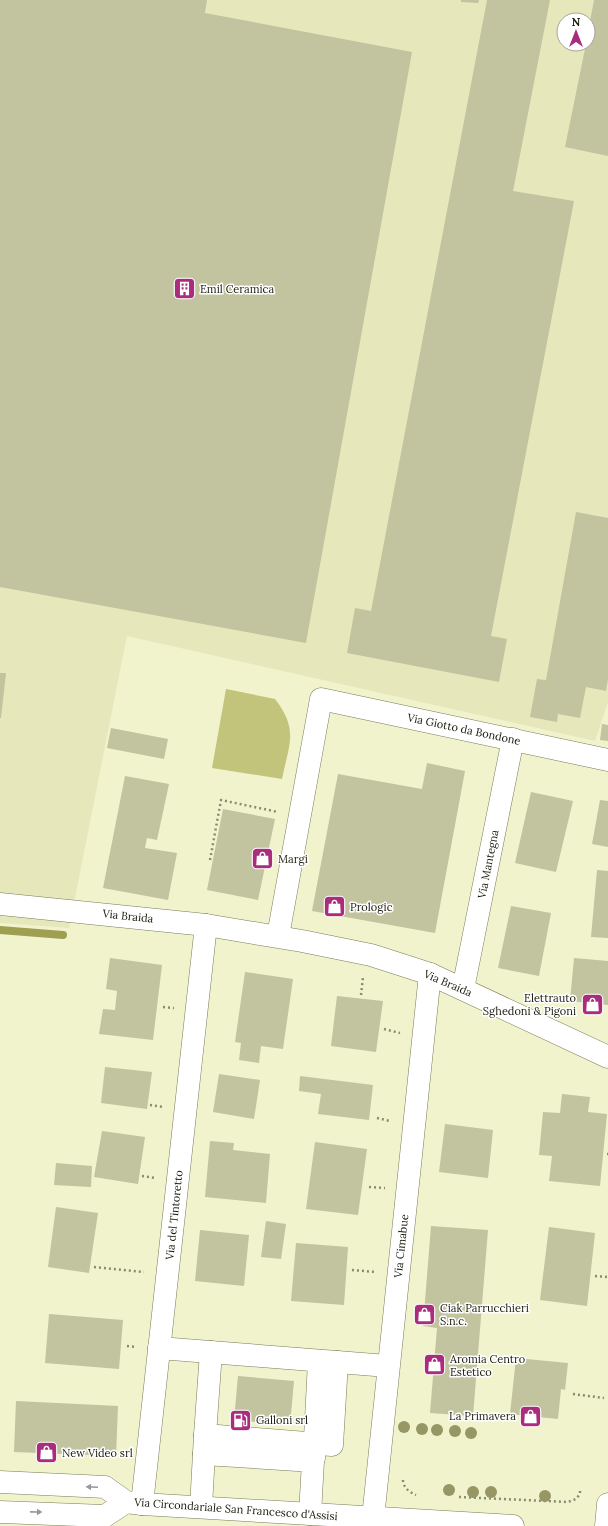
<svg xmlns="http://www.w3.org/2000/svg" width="608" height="1526" font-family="Lora,serif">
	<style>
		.built { fill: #e6e8bb; fill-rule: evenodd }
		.green { fill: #c3c47c }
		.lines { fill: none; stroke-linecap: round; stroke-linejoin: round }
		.stream { stroke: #9e9f51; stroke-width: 8 }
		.building { fill: #c2c39f }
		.minor-casing { stroke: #7a7b59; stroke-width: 23 }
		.path { stroke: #898a70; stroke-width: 2.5; stroke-dasharray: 2 3; stroke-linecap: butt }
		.minor { stroke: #fff; stroke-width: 22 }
		.tree { fill: #969764 }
		.oneway { fill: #989892 }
		.labels { text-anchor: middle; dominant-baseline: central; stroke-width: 3; stroke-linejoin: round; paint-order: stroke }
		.poi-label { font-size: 11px; fill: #19190c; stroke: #fff; text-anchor: start }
		.street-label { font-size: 11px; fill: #19190c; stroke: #fff }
	</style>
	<rect width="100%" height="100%" fill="#f1f3cd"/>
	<!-- built -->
	<path class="built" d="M 0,0 L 608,0 L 608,702 L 595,741 L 127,636 L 69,928 L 0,923 ZM 564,20 L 588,20 L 588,44 L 564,44 Z"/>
	<!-- green -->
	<path class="green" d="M 226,689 L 275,699 C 299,730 289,744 282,779 L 212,768 Z"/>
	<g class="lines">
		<!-- stream -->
		<polyline class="stream" points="0,930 63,935"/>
	</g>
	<!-- building -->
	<g class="building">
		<polygon points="0,0 207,0 205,13 412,52 306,643 0,587"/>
		<polygon points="461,0 479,0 478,3 461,2"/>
		<polygon points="487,0 550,0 513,191 574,201 491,636 507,639 499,682 347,653 355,608 371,611"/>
		<polygon points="594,0 608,0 608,156 565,147 586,44 588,44 588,32"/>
		<polygon points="576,512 608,518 608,679 606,691 586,687 580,718 558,714 557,722 530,717 537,679 546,680"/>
		<polygon points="0,673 6,673 1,718 0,718"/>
		<polygon points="602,724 608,725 608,741 600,740"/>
		<polygon points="111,728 168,739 164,759 107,748"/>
		<polygon points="427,763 465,771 435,933 312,911 338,774 422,789"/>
		<polygon points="125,776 169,784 157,840 147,838 145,848 177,853 168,900 103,888"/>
		<polygon points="531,792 573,801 556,872 515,863"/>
		<polygon points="600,800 608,801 608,847 592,844"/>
		<polygon points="223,809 275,819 258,900 207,890"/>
		<polygon points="597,870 608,871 608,938 591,937"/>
		<polygon points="511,906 551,913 539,976 498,968"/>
		<polygon points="110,958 162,965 153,1040 99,1034 103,1009 115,1010 117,991 106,989"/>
		<polygon points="574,958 608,961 608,1005 570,1001"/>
		<polygon points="245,972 293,979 283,1049 261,1046 259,1063 239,1060 241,1043 235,1042"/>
		<polygon points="337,996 383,1001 376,1052 331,1046"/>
		<polygon points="105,1067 152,1072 147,1109 101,1103"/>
		<polygon points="219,1074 260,1080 254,1119 213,1112"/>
		<polygon points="300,1076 373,1085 369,1120 318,1114 321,1094 299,1091"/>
		<polygon points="562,1094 590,1097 588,1112 607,1114 600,1186 549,1181 552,1156 539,1155 543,1112 560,1113"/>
		<polygon points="445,1124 493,1130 488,1178 439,1172"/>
		<polygon points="102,1131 145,1137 138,1184 94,1177"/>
		<polygon points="210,1141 234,1143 233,1150 270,1154 266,1203 205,1197"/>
		<polygon points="315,1142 367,1149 358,1215 306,1209"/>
		<polygon points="56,1163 92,1166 91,1187 54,1185"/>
		<polygon points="56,1207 98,1213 89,1273 48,1267"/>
		<polygon points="266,1221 286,1224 281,1259 261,1257"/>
		<polygon points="431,1226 488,1230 473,1416 430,1413 437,1328 423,1326"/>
		<polygon points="549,1227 595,1233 587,1306 540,1300"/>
		<polygon points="200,1230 249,1235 244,1286 195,1281"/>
		<polygon points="296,1243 348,1247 344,1305 291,1301"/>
		<polygon points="49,1314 123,1320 119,1369 45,1363"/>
		<polygon points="516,1358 568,1363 565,1390 561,1389 558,1419 510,1414"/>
		<polygon points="238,1376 294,1381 290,1425 234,1420"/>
		<polygon points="16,1401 118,1406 116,1456 14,1452"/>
	</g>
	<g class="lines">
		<defs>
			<g id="minor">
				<polyline points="0,904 206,925 302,941 371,955 430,974 608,1057"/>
				<polyline points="278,936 321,699 608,760"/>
				<polyline points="463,989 513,739"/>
				<polyline points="159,1348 388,1366"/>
				<polyline points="205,1435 211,1352"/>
				<polyline points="204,1454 313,1461 310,1514"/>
				<polyline points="314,1458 319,1361"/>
				<polyline points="0,1482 105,1487 126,1502 142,1504 513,1526"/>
				<polyline points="142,1504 206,925"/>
				<polyline points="201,1507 205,1435 332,1445 337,1362"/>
				<polyline points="0,1512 105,1516 126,1502"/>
				<polyline points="373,1518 430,974"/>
				<polyline points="606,1526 608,1504"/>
			</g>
		</defs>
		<!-- minor casing -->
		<use href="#minor" class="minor-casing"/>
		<!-- path -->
		<g class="path">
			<polyline points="210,860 221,800 278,812"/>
			<polyline points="361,995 363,977"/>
			<polyline points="163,1007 174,1008"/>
			<polyline points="384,1029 400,1033"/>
			<polyline points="150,1105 163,1107"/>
			<polyline points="377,1118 390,1121"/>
			<polyline points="607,1154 608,1154"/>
			<polyline points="142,1176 155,1178"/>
			<polyline points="369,1187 385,1188"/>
			<polyline points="94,1267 144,1272"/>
			<polyline points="352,1270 376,1272"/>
			<polyline points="595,1276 608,1277"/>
			<polyline points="127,1346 136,1347"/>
			<polyline points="573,1394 604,1398"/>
			<path d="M 403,1480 C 403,1487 409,1492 416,1495"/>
			<polyline points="459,1497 568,1502 576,1499 580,1494 580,1489"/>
		</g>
		<!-- minor -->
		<use href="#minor" class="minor"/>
	</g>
	<!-- trees -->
	<g class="tree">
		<circle cx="404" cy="1427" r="6"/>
		<circle cx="422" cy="1429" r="6"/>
		<circle cx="437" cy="1430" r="6"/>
		<circle cx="455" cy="1431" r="6"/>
		<circle cx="471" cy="1433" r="6"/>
		<circle cx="449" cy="1490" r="6"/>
		<circle cx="473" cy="1492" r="6"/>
		<circle cx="491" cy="1492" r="6"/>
		<circle cx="545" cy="1496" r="6"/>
	</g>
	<!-- one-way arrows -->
	<defs><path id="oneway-solid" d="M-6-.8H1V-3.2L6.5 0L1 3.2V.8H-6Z"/></defs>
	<g class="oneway">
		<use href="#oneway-solid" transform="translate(92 1487) rotate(-177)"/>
		<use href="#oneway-solid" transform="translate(36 1512) rotate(1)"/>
	</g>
	<!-- icons -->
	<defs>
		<symbol id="building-square" viewBox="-11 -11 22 22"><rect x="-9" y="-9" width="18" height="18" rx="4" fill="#aa2c7c" stroke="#fff"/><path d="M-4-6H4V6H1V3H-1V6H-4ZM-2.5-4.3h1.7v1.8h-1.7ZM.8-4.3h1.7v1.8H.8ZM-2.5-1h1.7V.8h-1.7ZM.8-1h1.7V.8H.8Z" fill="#fff"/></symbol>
		<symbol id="shop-square" viewBox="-11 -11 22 22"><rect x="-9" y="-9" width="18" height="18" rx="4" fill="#aa2c7c" stroke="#fff"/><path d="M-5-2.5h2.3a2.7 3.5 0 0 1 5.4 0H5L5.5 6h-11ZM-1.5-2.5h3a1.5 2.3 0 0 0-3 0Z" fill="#fff"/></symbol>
		<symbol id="fuel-square" viewBox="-11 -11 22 22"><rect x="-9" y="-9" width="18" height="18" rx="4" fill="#aa2c7c" stroke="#fff"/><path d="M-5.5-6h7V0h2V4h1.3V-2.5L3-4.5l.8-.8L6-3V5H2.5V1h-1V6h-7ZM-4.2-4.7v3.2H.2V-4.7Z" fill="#fff"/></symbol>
	</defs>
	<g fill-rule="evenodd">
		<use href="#building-square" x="172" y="276" width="25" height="25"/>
		<use href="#shop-square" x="250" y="846" width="25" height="25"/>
		<use href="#shop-square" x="322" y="894" width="25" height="25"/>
		<use href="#shop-square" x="580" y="992" width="25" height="25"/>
		<use href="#shop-square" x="412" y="1302" width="25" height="25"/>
		<use href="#shop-square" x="422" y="1352" width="25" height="25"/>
		<use href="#shop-square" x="518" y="1404" width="25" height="25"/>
		<use href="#fuel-square" x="228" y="1408" width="25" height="25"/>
		<use href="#shop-square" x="34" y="1440" width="25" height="25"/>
	</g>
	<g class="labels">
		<!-- poi labels -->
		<g class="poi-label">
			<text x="200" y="289">Emil Ceramica</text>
			<text x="278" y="859">Margi</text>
			<text x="350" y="907">Prologic</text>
			<text x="576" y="998" text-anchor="end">Elettrauto<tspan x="576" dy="13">Sghedoni &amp; Pigoni</tspan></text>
			<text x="440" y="1308">Ciak Parrucchieri<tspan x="440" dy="13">S.n.c.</tspan></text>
			<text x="450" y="1359">Aromia Centro<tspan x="450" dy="13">Estetico</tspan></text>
			<text x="516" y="1416" text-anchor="end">La Primavera</text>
			<text x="256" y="1420">Galloni srl</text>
			<text x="62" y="1453">New Video srl</text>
		</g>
		<!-- street labels -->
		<g class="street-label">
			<text transform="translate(464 729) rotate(12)">Via Giotto da Bondone</text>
			<text transform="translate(488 864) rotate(-79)">Via Mantegna</text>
			<text transform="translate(128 916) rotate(6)">Via Braida</text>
			<text transform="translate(448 983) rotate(23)">Via Braida</text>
			<text transform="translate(174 1215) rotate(-84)">Via del Tintoretto</text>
			<text transform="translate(401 1246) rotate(-84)">Via Cimabue</text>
			<text transform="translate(236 1509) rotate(4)">Via Circondariale San Francesco d'Assisi</text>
		</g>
	</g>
	<!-- north arrow -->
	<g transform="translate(576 32)"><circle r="19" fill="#ffffff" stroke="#a3a39e"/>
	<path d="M0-3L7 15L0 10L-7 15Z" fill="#aa2c7c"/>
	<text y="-6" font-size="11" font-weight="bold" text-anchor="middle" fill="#19190c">N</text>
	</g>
</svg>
